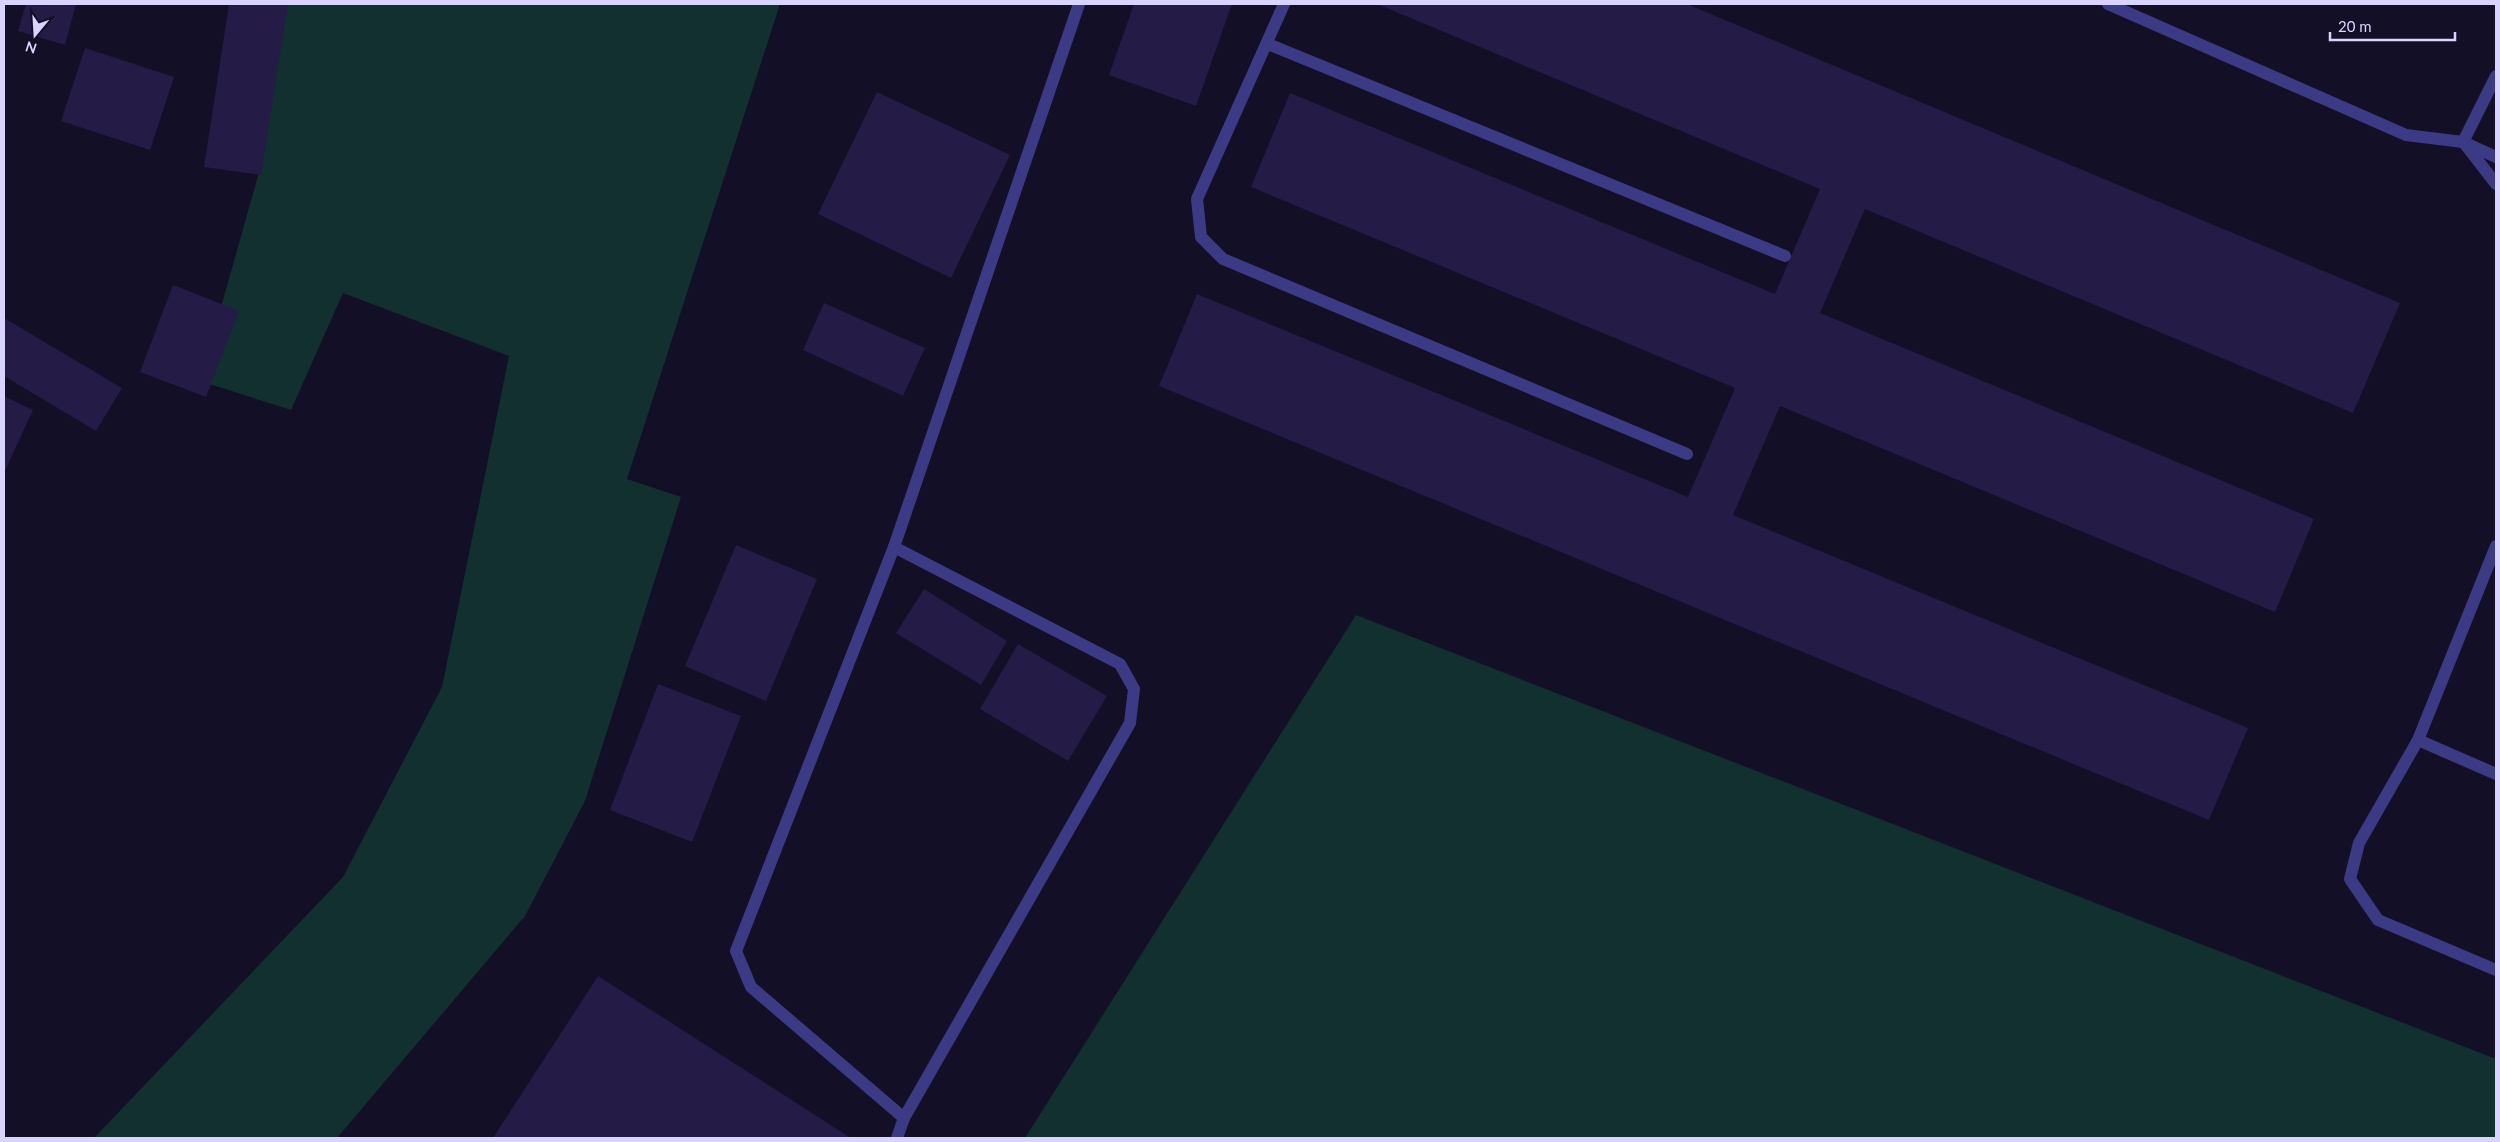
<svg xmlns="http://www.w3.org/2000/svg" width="2500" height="1142" font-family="Lato,sans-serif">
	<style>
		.green { fill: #12302f }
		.building { fill: #241b47 }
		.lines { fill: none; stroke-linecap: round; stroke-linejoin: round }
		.lane { stroke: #3d3a85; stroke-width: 12 }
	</style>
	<rect width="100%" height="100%" fill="#130f26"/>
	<!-- green -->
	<g class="green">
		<polygon points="282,4 780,4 627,479 681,497 585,801 525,916 337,1138 94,1138 343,877 442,687 509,356 343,293 291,410 200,381 260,169"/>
		<polygon points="1356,615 2496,1059 2496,1138 1025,1138"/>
	</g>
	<!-- building -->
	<g class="building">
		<polygon points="26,4 76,4 65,45 18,31"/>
		<polygon points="229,4 288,4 261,175 204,167"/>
		<polygon points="1134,4 1232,4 1196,106 1109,75"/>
		<polygon points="1377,4 1687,4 2400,303 2353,413 1865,209 1820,313 2314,519 2275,612 1780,406 1733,515 2248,728 2209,820 1159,386 1197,294 1688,497 1735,388 1251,187 1290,93 1775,294 1820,189"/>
		<polygon points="85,48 174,77 150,150 61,121"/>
		<polygon points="877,92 1010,155 951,278 818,214"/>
		<polygon points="173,285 239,311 206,397 140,372"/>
		<polygon points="824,303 925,348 903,396 803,350"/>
		<polygon points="4,318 122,388 96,431 4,376"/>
		<polygon points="4,396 33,410 4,473"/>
		<polygon points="736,545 817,579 766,701 685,666"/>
		<polygon points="924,589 1007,641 981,685 896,633"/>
		<polygon points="1018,644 1107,696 1068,761 980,709"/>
		<polygon points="658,684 741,716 692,842 610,810"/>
		<polygon points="598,976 851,1138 493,1138"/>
	</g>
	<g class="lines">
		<!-- lane -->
		<g class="lane">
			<polyline points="1284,4 1197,199 1201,237 1223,259 1687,454"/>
			<polyline points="2108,4 2406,135 2463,142 2496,157"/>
			<polyline points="1268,44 1785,256"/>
			<polyline points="2463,142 2496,76"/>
			<polyline points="2465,144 2496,184"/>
			<polyline points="2496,546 2418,740 2359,843 2350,879 2378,920 2496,970"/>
			<polyline points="894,547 1120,664 1134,689 1130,723 904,1118"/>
			<polyline points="2418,740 2496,774"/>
			<polyline points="897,1138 904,1118 751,987 736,951 894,547 1079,4"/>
		</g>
	</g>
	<!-- border -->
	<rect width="2500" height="1142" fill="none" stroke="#d9d4ff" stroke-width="10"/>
	<!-- north arrow -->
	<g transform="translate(35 35) rotate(198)" stroke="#130f26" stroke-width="4" paint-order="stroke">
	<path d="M0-4L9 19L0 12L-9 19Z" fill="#d9d4ff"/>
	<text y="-8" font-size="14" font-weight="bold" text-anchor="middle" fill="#d9d4ff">N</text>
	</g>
	<!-- scale -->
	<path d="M2330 32v8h125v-8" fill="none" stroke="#d9d4ff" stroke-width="2.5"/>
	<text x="2338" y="32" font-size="15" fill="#d9d4ff" stroke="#130f26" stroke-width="4" paint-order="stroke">20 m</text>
</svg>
